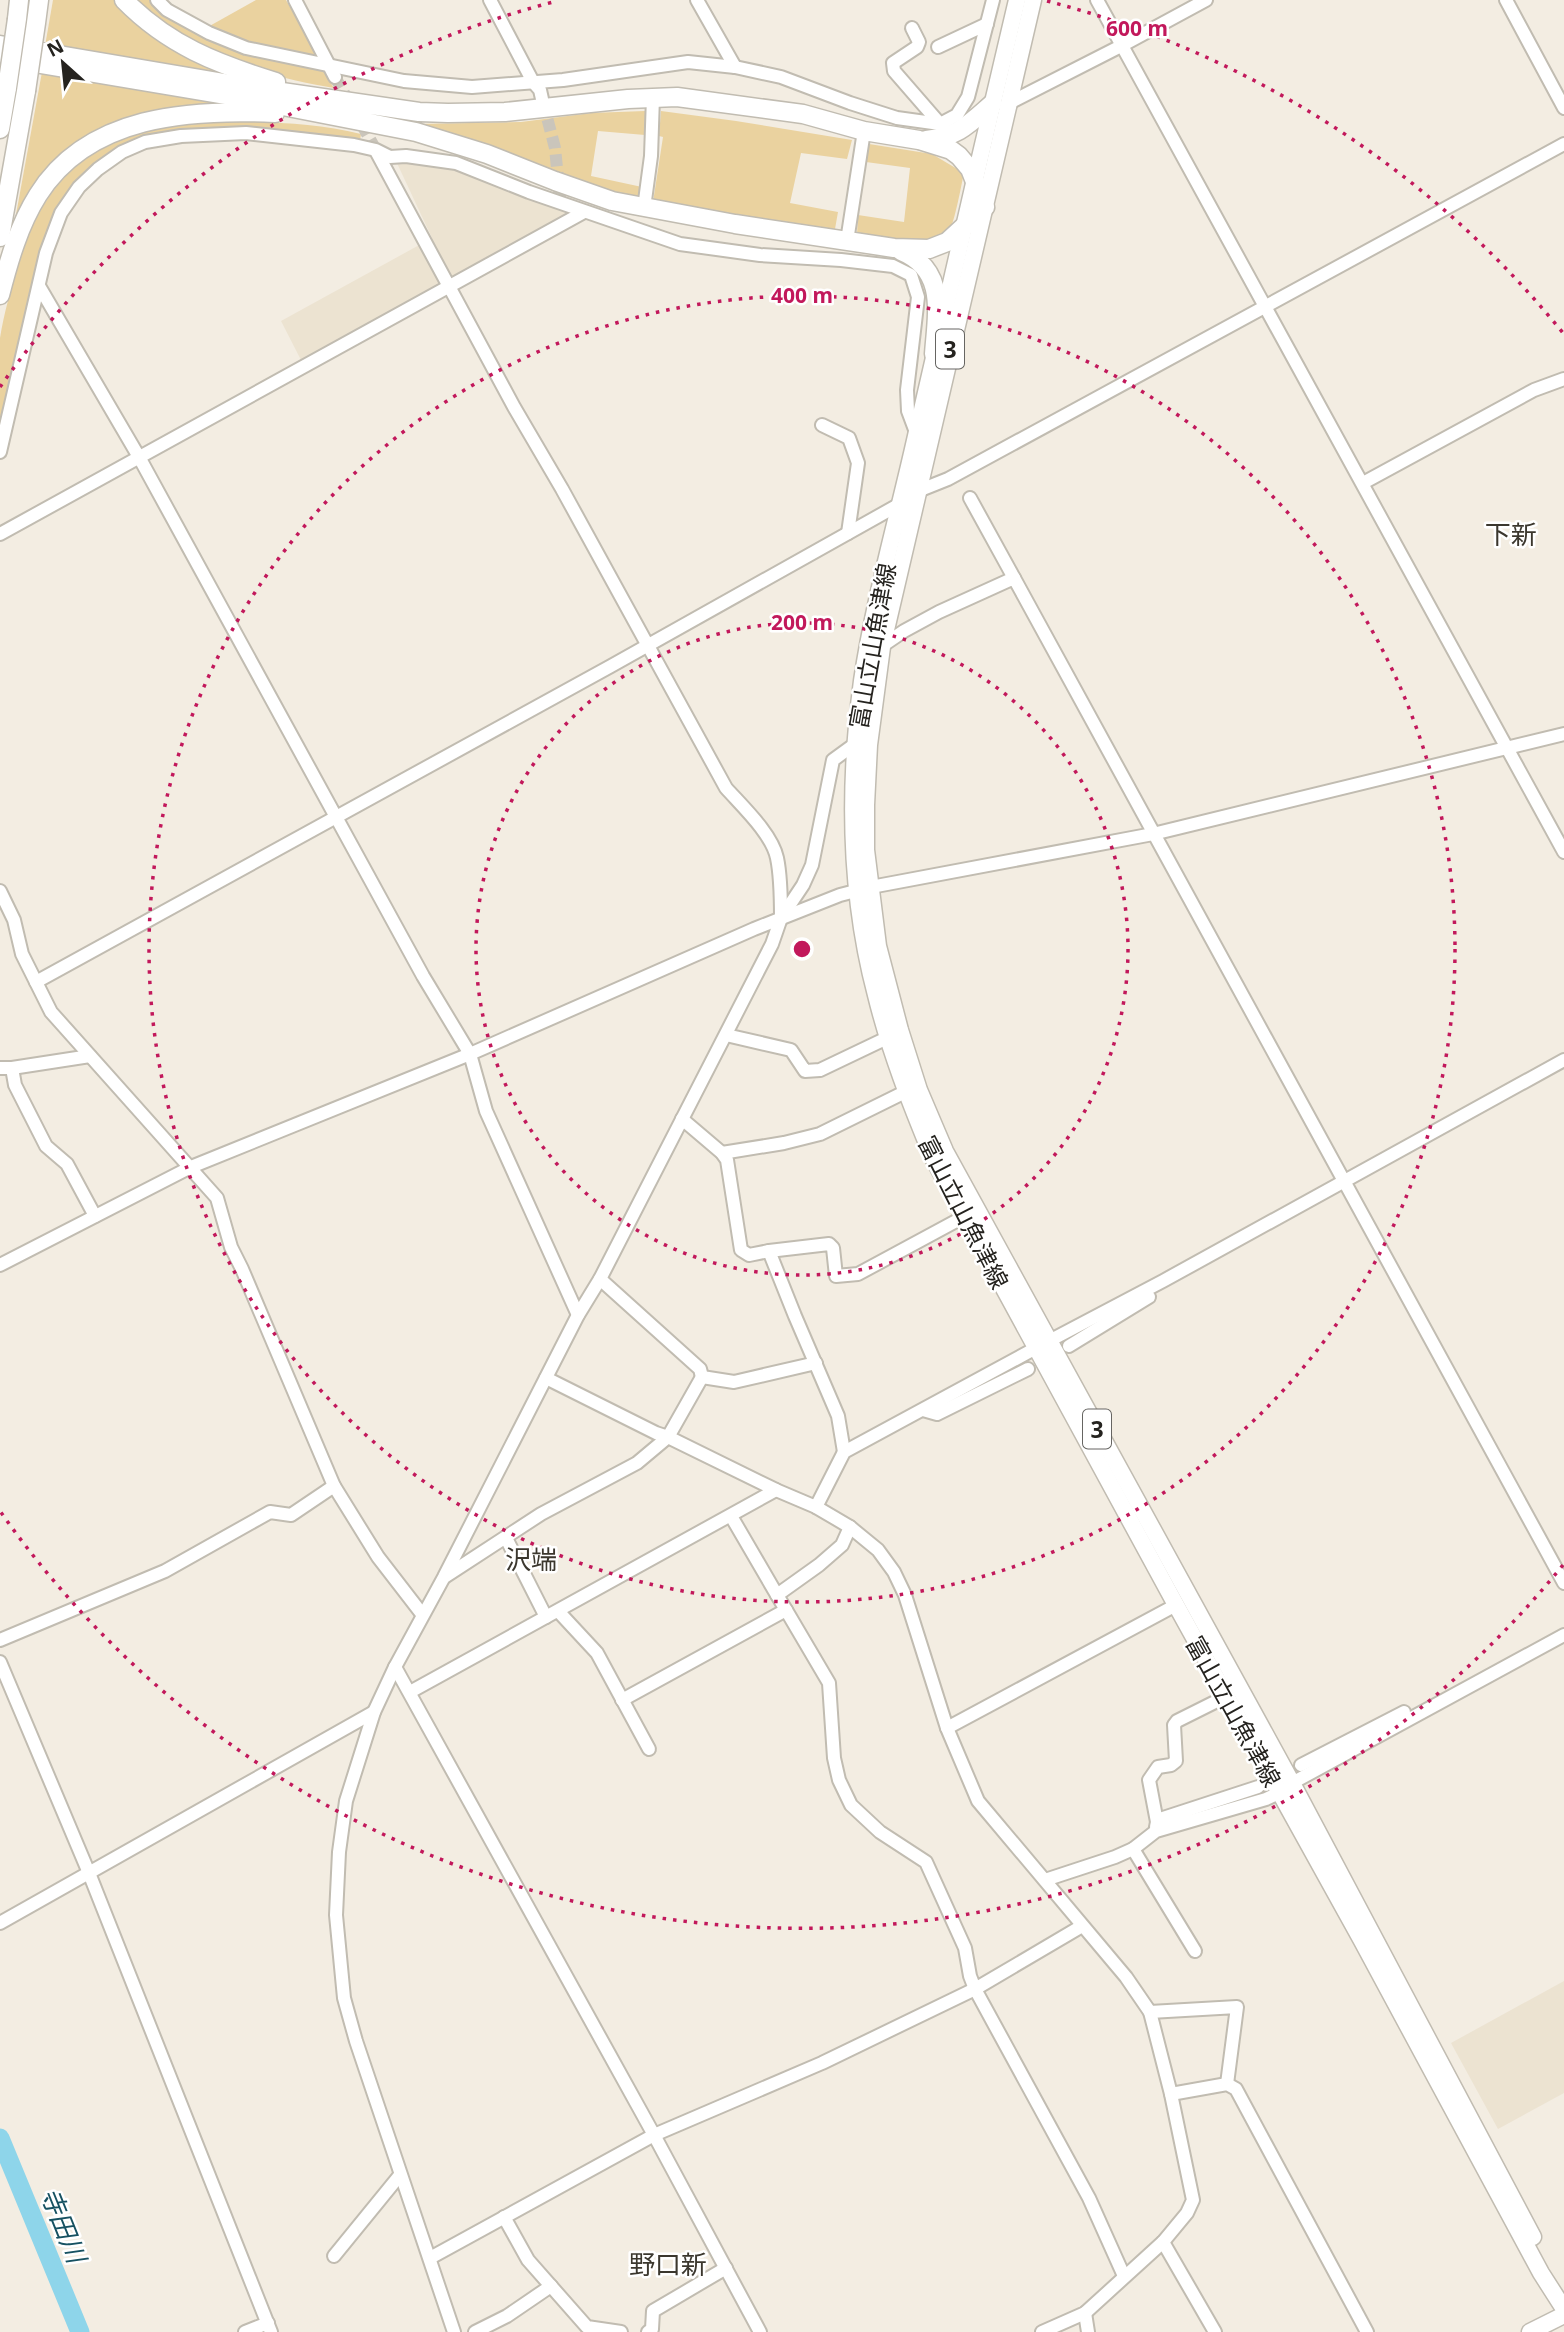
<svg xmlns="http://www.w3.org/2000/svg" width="1564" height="2332" font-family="'Noto Sans','Noto Sans JP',sans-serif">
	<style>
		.built { fill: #ece3d1 }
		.green { fill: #ead29f }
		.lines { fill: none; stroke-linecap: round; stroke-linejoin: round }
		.river { stroke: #8ed5ea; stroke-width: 19 }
		.minor-tunnel { stroke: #cac5bb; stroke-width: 12; stroke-dasharray: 12 6; stroke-linecap: butt }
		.minor-casing { stroke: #c1bcb1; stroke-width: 16 }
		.major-casing { stroke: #c1bcb1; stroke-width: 19 }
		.highway-casing { stroke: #c1bcb1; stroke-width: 21 }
		.minor { stroke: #fff; stroke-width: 12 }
		.major { stroke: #fff; stroke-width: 16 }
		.highway { stroke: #fff; stroke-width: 18 }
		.highway-bridge-casing { stroke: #c1bcb1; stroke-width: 21; stroke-linecap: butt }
		.highway-bridge { stroke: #fff; stroke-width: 18 }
		.ring { fill: none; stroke: #c2185b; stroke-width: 3.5; stroke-dasharray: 3.5 7 }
		.labels { text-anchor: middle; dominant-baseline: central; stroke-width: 5; stroke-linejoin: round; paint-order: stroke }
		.shield { fill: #fff; stroke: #666562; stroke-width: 2 }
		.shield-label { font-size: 23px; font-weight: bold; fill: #25231f }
		.street-label { font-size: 24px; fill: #25231f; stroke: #fff }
		.neighbourhood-label { font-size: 26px; fill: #3b372e; stroke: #fff }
		.water-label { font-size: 26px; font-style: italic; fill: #165161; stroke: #fff }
		.centre { fill: #c2185b; stroke: #fff; stroke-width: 3.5 }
		.ring-label { font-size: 21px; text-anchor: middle; font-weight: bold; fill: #c2185b; stroke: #fff; stroke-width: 5; stroke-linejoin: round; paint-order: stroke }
	</style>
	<rect width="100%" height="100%" fill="#f3ede2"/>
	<!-- built -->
	<g class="built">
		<polygon points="396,161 451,165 573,214 302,362 281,321 432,238"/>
		<polygon points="1564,1981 1564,2093 1498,2129 1451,2043"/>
	</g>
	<!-- green -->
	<g class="green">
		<polygon points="53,0 116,0 240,79 45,46"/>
		<path d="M 133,0 L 153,0 L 231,48 L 283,63 L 322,69 L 334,88 C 277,79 209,59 162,25 C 151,18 142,8 133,0 Z"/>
		<polygon points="256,0 286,0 321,59 240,42 206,28"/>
		<path d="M 42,72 L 230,104 C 172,113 102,114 59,159 C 42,176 29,200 15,220 Z"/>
		<polygon points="645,111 645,135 598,131 591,176 642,187 637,197 597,188 416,124 521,122 591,113"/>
		<polygon points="661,111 736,121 852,140 847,159 801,153 790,203 838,212 835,229 653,202 663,137 659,136"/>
		<path d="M 226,121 C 272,122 316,123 361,134 L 360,141 L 190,130 L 99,165 L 69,191 L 50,222 L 39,252 L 32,295 L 0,439 C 0,408 0,367 0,338 C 4,313 11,289 18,265 C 52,154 116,127 226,121 Z"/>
		<path d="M 869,144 L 932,154 L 964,173 C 961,186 955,222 949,231 C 929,259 884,241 857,235 L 858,215 L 904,222 L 910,168 L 866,162 Z"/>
	</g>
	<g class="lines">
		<!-- river -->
		<polyline class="river" points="0,2138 80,2332"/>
		<!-- minor-tunnel -->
		<g class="minor-tunnel">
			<polyline points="335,77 376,150"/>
			<polyline points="543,102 555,148 560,198"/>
		</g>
		<defs>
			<g id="minor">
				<polyline points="157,0 167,10 209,33 246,48 404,81 472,87 563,80 688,62 735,67 781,77 850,103 897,118 940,124 957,115 968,97 993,0"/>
				<polyline points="295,0 335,77"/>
				<polyline points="490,0 533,82 540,90 542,99"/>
				<polyline points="697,0 735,67"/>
				<polyline points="1097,0 1564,852"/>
				<polyline points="1506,0 1564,108"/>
				<polyline points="912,28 919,42 917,47 893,63 894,71 940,124"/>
				<polyline points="938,47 987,24"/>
				<polyline points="1009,103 1121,46 1206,0"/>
				<path d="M 376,151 L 514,407 L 562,489 L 726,788 C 743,807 772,834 777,858 C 781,877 781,898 781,918"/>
				<polyline points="644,208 651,156 653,97"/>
				<polyline points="847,241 864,131"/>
				<polyline points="39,286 139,457 423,976 470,1054 486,1111 578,1315"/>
				<polyline points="822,425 849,438 858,463 848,533"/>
				<polyline points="0,452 46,253 61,213 79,187 98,169 122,152 145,142 181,136 246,133 354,145 376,150 390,157 406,156 456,163 529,192 680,244 760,255 841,260 893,266 911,275 918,297 907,390 908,411 917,435"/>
				<polyline points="1363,483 1534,390 1564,379"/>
				<polyline points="918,491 948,479 1564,144"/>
				<polyline points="970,498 1014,578"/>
				<polyline points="0,534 584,212"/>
				<polyline points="879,648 904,631 939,612 1014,578 1564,1583"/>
				<polyline points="0,891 14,920 22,954 51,1012 217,1198 231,1247 242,1269 334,1486 378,1557 422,1614"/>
				<polyline points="36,982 611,666 900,504"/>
				<polyline points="726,1035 791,1050 805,1071 820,1070 887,1038"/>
				<polyline points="0,1068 12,1068 15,1085 46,1146 67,1164 95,1216"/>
				<polyline points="12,1068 90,1056"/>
				<polyline points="682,1119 722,1153 727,1160 741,1250 749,1255 769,1251 795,1316 838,1416 844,1452"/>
				<polyline points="722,1153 784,1143 820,1134 905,1092"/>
				<polyline points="769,1251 829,1244 833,1248 836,1276 858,1274 971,1213"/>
				<polyline points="0,1265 191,1167 470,1054 754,929 840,895 871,887 1153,834 1564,734"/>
				<polyline points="600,1279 700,1369 702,1377"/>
				<polyline points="1049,1341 1163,1281 1564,1060"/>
				<polyline points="1069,1346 1149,1297"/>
				<polyline points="702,1377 734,1382 816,1363"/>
				<polyline points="546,1378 656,1433 668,1437 776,1490 816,1507 850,1527 878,1550 894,1572 905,1595 947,1728 978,1801 1126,1977 1150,2012 1171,2094 1193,2200 1187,2213 1163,2242 1085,2313 1042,2332"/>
				<polyline points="923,1410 937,1414 1028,1369"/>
				<polyline points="816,1507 844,1452 1036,1348"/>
				<polyline points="731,1516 777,1595 819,1565 842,1545 850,1527"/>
				<polyline points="506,1538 546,1617"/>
				<polyline points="446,1576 541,1514 637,1463 668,1437 702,1377"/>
				<polyline points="786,1610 829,1683 834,1758 839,1780 851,1805 880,1832 926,1862 965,1948 970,1976 975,1989 1089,2198 1124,2276"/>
				<polyline points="558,1611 597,1653 649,1749"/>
				<polyline points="0,1640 165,1571 270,1512 291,1515 334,1486"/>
				<polyline points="0,1662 89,1873 271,2332"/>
				<polyline points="395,1667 654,2135 760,2332"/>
				<polyline points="410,1692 776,1490"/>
				<polyline points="622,1700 786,1610 777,1595"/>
				<polyline points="947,1728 1176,1605"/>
				<polyline points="1301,1765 1404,1712"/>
				<polyline points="1292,1783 1564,1635"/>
				<polyline points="1157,1822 1149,1780 1158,1767 1171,1765 1176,1761 1174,1725 1177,1721 1227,1696"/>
				<polyline points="1156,1827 1157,1822 1163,1818 1258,1787"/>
				<polyline points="1133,1849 1195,1951"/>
				<polyline points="1045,1880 1115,1857 1133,1849 1156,1831 1266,1799 1279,1793"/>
				<polyline points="0,1923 374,1712"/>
				<polyline points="1150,2012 1237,2007 1227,2084"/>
				<polyline points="1171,2094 1227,2084 1236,2089 1367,2332"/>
				<polyline points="504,2217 528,2260 587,2327 621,2332"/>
				<polyline points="1163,2242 1215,2332"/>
				<polyline points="334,2256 400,2175"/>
				<polyline points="430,2258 654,2135 822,2063 975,1989 1082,1926"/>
				<polyline points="1085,2313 1088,2332"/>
				<polyline points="245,2332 268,2323"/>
				<polyline points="454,2332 356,2041 344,1998 336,1915 339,1852 346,1801 374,1712 395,1667 444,1577 578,1315 600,1279 772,944 781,918 803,885 812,865 833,760 855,744"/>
				<polyline points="475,2332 507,2316 551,2286"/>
				<polyline points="648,2332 652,2329 653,2311 726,2268"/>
			</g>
			<g id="major">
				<path d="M 1017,0 C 982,145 950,291 916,436 C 898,517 874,599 862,681 C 848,786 849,893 876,995 C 890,1052 911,1105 933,1158 L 1176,1605 L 1362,1941 L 1541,2273 L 1564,2309"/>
				<polyline points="1033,0 882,647 869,745 866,805 866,850 878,946 900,1030 919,1090 945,1151 1292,1783 1533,2237"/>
				<polyline points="1530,2332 1564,2315"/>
			</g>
			<g id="highway">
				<path d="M 124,0 C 168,45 217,64 276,82"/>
				<polyline points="17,19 19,0"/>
				<polyline points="36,23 39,0"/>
				<polyline points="0,45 242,86 419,112 448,113 505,112 628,99 677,97 803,114 864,131 919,140 951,150 959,156 970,169 985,207 947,242 929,249 894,248 735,224 612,201 555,181 487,154 416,132 237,97 0,57"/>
				<polyline points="0,129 7,88"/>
				<path d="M 926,140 C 958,137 969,124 992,104"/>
				<polyline points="0,237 26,91"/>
				<path d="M 901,251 C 947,270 937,313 934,354"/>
				<path d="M 0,295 C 9,260 19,225 38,195 C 88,115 190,109 275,113"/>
			</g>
		</defs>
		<!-- minor casing -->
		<use href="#minor" class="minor-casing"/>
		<!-- major casing -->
		<use href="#major" class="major-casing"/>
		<!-- highway casing -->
		<use href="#highway" class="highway-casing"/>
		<!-- minor -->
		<use href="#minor" class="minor"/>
		<!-- major -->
		<use href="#major" class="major"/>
		<!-- highway -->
		<use href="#highway" class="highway"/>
		<defs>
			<g id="highway-bridge">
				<polyline points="7,88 17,19"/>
				<polyline points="26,91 36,23"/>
			</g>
		</defs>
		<!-- highway-bridge casing -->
		<use href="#highway-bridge" class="highway-bridge-casing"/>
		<!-- highway-bridge -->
		<use href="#highway-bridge" class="highway-bridge"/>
	</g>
	<!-- distance rings -->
	<g class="ring">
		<circle cx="802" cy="949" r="326"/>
		<circle cx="802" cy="949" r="653"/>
		<path d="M1563 1565A979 979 0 0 1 0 1511M0 387A979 979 0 0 1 557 1M1047 1A979 979 0 0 1 1563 333"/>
	</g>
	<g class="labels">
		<!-- shield labels -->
		<g class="shield">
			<rect x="936" y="329.5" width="28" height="39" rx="5"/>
			<rect x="1083" y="1409.5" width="28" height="39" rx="5"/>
		</g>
		<g class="shield-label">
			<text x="950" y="349">3</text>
			<text x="1097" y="1429">3</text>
		</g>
		<!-- street labels -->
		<g class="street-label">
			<text transform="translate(872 646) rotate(-80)">富山立山魚津線</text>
			<text transform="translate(964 1212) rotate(63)">富山立山魚津線</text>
			<text transform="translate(1234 1711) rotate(61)">富山立山魚津線</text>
		</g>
		<!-- neighbourhood labels -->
		<g class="neighbourhood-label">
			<text x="1511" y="534">下新</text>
			<text x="531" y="1559">沢端</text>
			<text x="668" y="2264">野口新</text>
		</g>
		<!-- water labels -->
		<g class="water-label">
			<text transform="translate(64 2225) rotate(68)">寺田川</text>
		</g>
	</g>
	<circle cx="802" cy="949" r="10" class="centre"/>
	<g class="ring-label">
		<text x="1137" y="36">600 m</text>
		<text x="802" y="303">400 m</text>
		<text x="802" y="630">200 m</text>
	</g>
	<!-- north arrow -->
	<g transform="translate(63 63) rotate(333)" stroke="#ffffff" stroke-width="5" paint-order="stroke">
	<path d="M0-5L12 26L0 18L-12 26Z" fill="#25231f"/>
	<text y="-10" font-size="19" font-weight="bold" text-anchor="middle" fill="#25231f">N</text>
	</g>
</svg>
